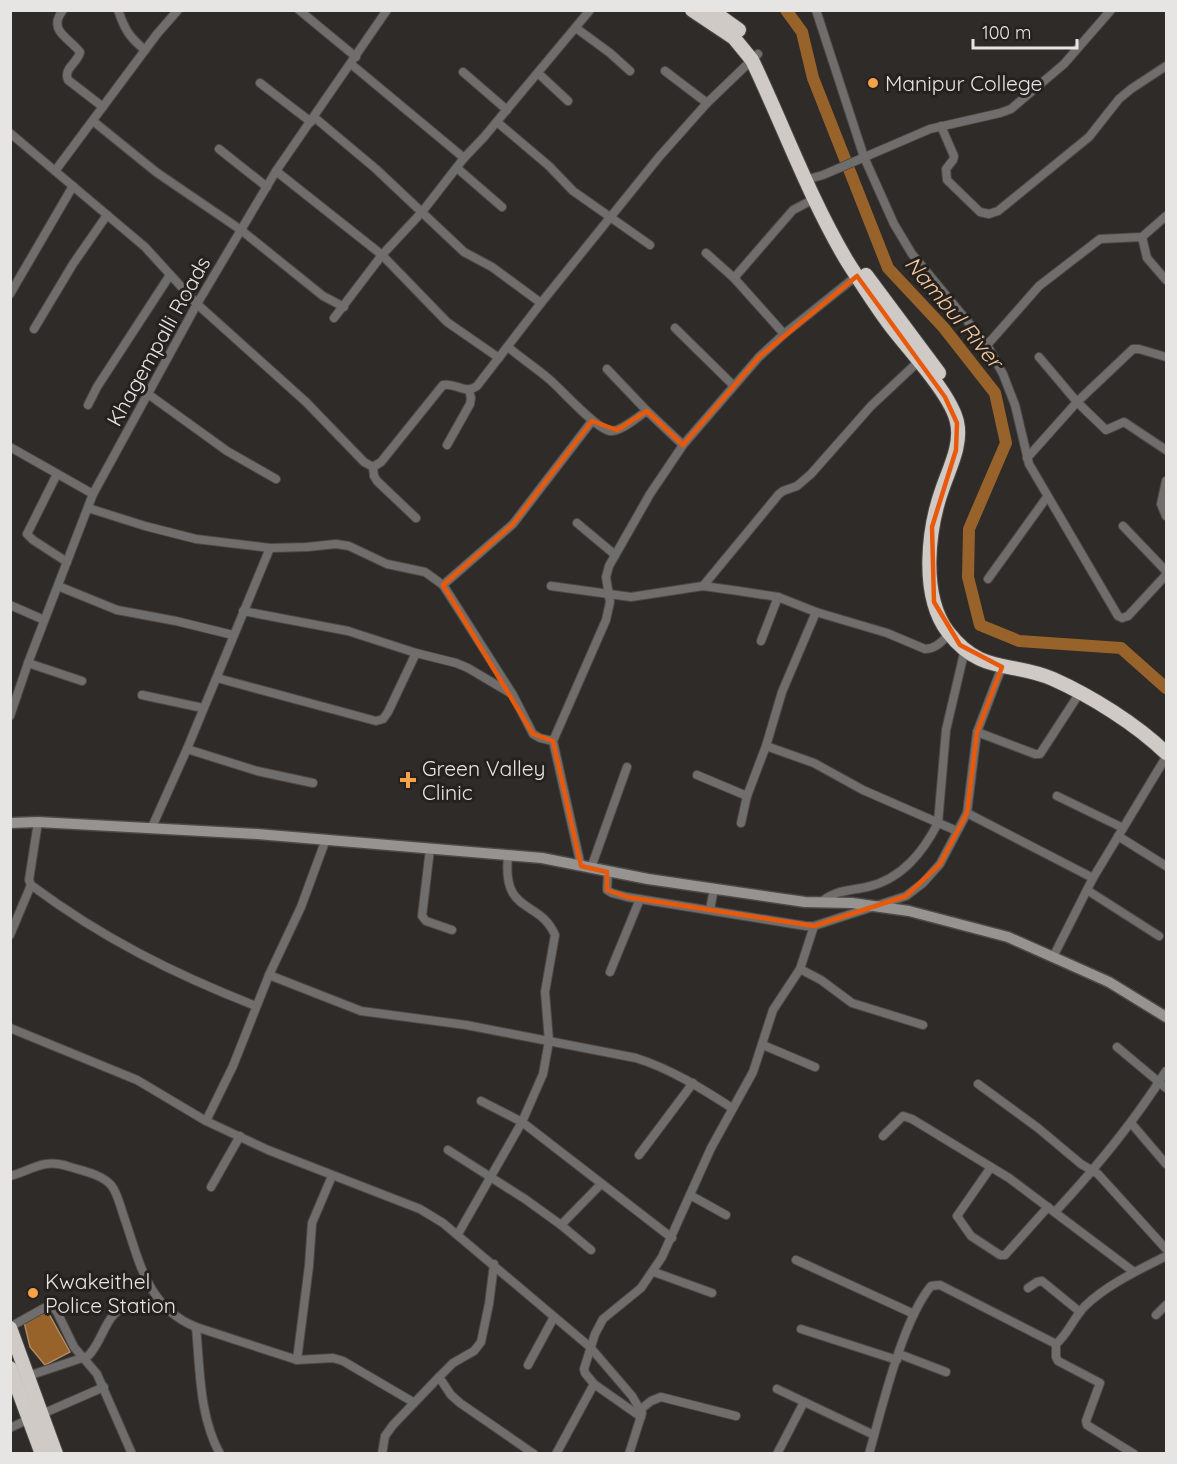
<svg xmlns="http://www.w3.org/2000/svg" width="1177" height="1464" font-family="Quicksand,sans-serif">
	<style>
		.water { fill: #98622b; stroke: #b08962; stroke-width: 1.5 }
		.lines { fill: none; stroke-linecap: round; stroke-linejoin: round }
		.river { stroke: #98622b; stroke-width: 12 }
		.street-casing { stroke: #4c4946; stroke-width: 10 }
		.secondary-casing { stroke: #4c4946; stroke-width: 13 }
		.highway-casing { stroke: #4c4946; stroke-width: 16 }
		.street { stroke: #706e6c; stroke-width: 8 }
		.secondary { stroke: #969391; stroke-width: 10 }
		.highway { stroke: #cfcac6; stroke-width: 14 }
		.marked { fill: none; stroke: #e8590c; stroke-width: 4.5; stroke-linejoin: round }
		.poi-dot { fill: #f7a149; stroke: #24211e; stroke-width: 2 }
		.labels { text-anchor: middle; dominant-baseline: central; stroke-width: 6; stroke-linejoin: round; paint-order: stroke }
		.poi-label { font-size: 21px; fill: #e7e5e3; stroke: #24211e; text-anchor: start }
		.street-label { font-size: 21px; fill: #e7e5e3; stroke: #24211e }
		.water-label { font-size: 22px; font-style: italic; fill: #f9ca9f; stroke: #24211e }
	</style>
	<rect width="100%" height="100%" fill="#2e2b28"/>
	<!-- water -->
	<polygon class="water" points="44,1311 49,1314 70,1352 45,1365 30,1347 24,1322"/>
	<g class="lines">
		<!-- river -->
		<polyline class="river" points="786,10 802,32 813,78 888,268 944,328 995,393 1006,443 969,529 968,577 980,625 1019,641 1121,648 1166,688"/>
		<defs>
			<g id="street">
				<path d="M 63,10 C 47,30 68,37 80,52 C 78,63 63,68 68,80 L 103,107"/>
				<path d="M 118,10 C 125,30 129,37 145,50"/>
				<polyline points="299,10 356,57"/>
				<polyline points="816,10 864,157 894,224 912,254 987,345 1003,374 1015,405 1029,464 1118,616 1122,618 1128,616 1166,575"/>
				<polyline points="576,28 610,53 630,71"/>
				<polyline points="351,64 464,158"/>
				<polyline points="665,71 707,103"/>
				<polyline points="463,72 507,110"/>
				<polyline points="538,73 568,101"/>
				<polyline points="260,83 311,122"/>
				<polyline points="314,117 376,169 464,252 492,267 541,303"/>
				<polyline points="93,121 156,172 241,230 323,296 344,307"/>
				<polyline points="497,122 549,166 573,191 650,245"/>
				<polyline points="941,126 954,156 953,160 946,169 947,180 980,212 989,214 998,211 1089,137 1119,99 1131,89 1166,66"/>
				<path d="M 10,133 L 145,247 L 197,304 L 306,402 L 364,462 L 373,467 L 381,462 L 443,385 C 456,382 464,395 477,386 L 541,303 L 659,157 L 707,103 L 758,54"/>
				<polyline points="219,149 267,187"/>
				<polyline points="457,168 502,207"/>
				<polyline points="55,171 157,34 178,10"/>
				<polyline points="276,171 382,255 447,322 499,358"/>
				<polyline points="805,180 823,175 930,129 1000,113 1011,109 1064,64 1111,10"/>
				<polyline points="1142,237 1147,258 1166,280"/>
				<polyline points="706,253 734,278 784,334"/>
				<polyline points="734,278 793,210 816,198"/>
				<polyline points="10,294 73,186"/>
				<polyline points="334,318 382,255 422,212 464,158 484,137 590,10"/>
				<polyline points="675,328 733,385"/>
				<polyline points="34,329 73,264 107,215"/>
				<polyline points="987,345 1039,286 1100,239 1142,237 1166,216"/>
				<path d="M 508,347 C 521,358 536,368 549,379 C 562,390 596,429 610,431 C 621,432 637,417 647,411"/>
				<polyline points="1039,357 1077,402 1106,430 1124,422 1166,450"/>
				<polyline points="607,369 647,411 683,445"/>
				<polyline points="148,394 227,451 276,479"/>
				<polyline points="88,405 97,387 170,275"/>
				<polyline points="447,445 470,404 471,398 469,390"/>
				<polyline points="10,447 93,494"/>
				<polyline points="1027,458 1077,402 1133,349 1139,349 1166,357"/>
				<polyline points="373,467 374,476 377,481 416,518"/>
				<polyline points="57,474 27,534 33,540 67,562"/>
				<polyline points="1166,481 1161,504 1166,516"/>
				<polyline points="88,508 145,526 196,539 270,548 307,547 336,544 349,546 387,564 425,572 443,585 452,599 513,695 533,734 540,738 553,741"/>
				<polyline points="577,523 614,554"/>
				<polyline points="1123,526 1166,571"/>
				<polyline points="988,579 1047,497"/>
				<polyline points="443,585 513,524 592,421"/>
				<polyline points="58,586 117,610 176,621 233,635"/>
				<path d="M 551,586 L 631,597 L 703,586 L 739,591 L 778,597 L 816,612 L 887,633 L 925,649 C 936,649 942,641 950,634"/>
				<polyline points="703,586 779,494 783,491 797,486 811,474 871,406 919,361"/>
				<polyline points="10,605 44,620"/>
				<polyline points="243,611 348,631 416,653 456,663 468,668 512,694"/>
				<polyline points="761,641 778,597"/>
				<polyline points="28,663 82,681"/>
				<polyline points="217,678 376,721 383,719 388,712 416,653"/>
				<polyline points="142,695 203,708"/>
				<polyline points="10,716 28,663 93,494 197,304 276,171 387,10"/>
				<polyline points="977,732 1035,754 1040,754 1079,694"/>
				<polyline points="766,746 814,763 863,790 957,831"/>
				<polyline points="187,749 257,771 313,783"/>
				<polyline points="697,775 747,796"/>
				<polyline points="1057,796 1123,828"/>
				<polyline points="967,813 1093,878"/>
				<path d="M 38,822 L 29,880 L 31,885 C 102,938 174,974 256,1006"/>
				<polyline points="741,823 747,796 766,746 782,692 816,612"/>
				<polyline points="152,827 187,749 270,548"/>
				<polyline points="1118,836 1166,866"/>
				<polyline points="430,849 422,916 426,921 452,930"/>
				<polyline points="581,866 553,741 606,620 610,602 606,577 609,566 650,494 683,445 759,357 784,334 859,274"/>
				<polyline points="591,868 627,767"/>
				<polyline points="608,872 607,890 612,893 627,897 806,926 814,926 906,896 923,883 940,864 967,813 977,732 1003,664"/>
				<polyline points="1087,890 1159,936"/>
				<path d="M 820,903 C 834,890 849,891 867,887 C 902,879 923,852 938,823 L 946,730 L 965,649"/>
				<polyline points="710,910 714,888"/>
				<polyline points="10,935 31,885"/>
				<polyline points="1053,957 1093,878 1166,757"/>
				<polyline points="800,969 821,980 852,1003 923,1025"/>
				<polyline points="610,972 640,899"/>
				<path d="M 269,975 L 361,1011 L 466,1025 L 636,1058 C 671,1069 701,1088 732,1108"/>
				<polyline points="10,1028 137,1080 206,1121 268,1150 420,1209 443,1223 590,1347 632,1396 642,1413 629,1454"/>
				<polyline points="763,1045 815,1067"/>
				<polyline points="1117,1047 1166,1088"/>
				<polyline points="978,1084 1038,1128 1081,1164 1098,1174 1166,1249"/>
				<polyline points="481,1101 522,1122 672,1238"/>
				<polyline points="206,1121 233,1066 269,975 301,907 326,839"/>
				<polyline points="1131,1123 1166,1164"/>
				<polyline points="883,1136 903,1116 912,1119 1009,1178 1134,1272"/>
				<polyline points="448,1150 525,1199 561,1225 601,1184"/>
				<polyline points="639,1155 693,1083"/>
				<polyline points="991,1167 957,1216 971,1236 1000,1255 1005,1255 1048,1207"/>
				<path d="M 10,1176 C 22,1173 34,1166 46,1164 C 57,1162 67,1166 77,1169 C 88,1172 103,1176 111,1185 C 117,1192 120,1205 123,1214 C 139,1259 146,1307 196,1327 L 297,1360 L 333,1358 L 343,1361 L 413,1402"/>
				<polyline points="211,1187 240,1136"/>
				<polyline points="690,1195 726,1215"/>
				<path d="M 1055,1212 C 1096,1168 1134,1122 1166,1071"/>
				<polyline points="561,1225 591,1250"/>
				<path d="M 458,1234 L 522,1122 L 543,1074 L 549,1041 L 545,992 L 555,935 C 539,898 502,916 508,856"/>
				<polyline points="796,1260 914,1314"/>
				<polyline points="494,1264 489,1304 481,1342 474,1351 453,1363 439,1377 451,1395 460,1403 534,1454"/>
				<polyline points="654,1272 712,1293"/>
				<polyline points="1028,1288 1037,1282 1042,1281 1080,1312"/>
				<polyline points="1156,1315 1166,1305"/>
				<polyline points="10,1327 44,1308 50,1307 56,1310 74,1347 97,1374 132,1454"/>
				<path d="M 196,1327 C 200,1368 199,1416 220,1454"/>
				<polyline points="801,1329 897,1360"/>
				<polyline points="1056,1344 1056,1357 1058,1361 1100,1383 1086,1421 1087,1425 1134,1454"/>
				<polyline points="899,1354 946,1372"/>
				<polyline points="297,1360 309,1266 312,1223 332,1176"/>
				<polyline points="528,1365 554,1317"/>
				<path d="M 28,1376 L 88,1356 C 103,1342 105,1313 126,1307"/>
				<polyline points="594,1384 641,1417"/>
				<polyline points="777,1389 874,1435"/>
				<polyline points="641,1409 651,1401 661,1397 736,1416"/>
				<polyline points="42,1414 104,1387"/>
				<polyline points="10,1428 29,1419"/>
				<polyline points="382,1454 385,1436 393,1425 439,1377"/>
				<polyline points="556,1454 594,1384 585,1373 584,1369 595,1334 603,1319 641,1288 662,1257 711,1148 753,1072 773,1010 800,969 814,926"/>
				<polyline points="777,1454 804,1402"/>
				<path d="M 869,1454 C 882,1408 902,1321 931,1286 L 940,1285 L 1056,1344 C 1068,1334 1074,1317 1085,1306 C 1108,1284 1139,1270 1166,1256"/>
			</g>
			<polyline id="secondary" points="10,823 38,822 257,834 542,858 648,879 805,902 852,903 909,911 1008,937 1109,982 1166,1017"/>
			<g id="highway">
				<path d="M 692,10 L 734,38 L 752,60 C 784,127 809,197 847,261 C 861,283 875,305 890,325 C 908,349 951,394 957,422 C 962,444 950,467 943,487 C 928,528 920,595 948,632 C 981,675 1011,661 1053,679 C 1091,696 1136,724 1166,753"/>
				<polyline points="711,10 739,30"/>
				<polyline points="866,275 939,373"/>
				<polyline points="10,1328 56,1454"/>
				<polyline points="10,1368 42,1454"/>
			</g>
		</defs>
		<!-- street casing -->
		<use href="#street" class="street-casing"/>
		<!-- secondary casing -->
		<use href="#secondary" class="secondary-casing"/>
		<!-- highway casing -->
		<use href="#highway" class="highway-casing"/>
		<!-- street -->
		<use href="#street" class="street"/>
		<!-- secondary -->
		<use href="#secondary" class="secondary"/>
		<!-- highway -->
		<use href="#highway" class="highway"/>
	</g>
	<!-- marked area -->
	<path class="marked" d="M 857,276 L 945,397 L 957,423 L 956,450 L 932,527 L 934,602 L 960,645 L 1002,667 L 977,732 L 967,813 L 940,864 L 906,896 L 814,926 L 627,897 L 607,890 L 607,872 L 581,866 L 553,741 L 533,734 L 443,585 L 513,524 L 592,421 L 617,430 L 647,411 L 683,445 L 759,357 Z"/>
	<!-- markers -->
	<g class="poi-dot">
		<circle cx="873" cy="83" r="6"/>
		<path d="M405 771h6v6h6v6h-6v6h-6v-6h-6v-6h6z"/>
		<circle cx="33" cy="1293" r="6"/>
	</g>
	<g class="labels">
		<!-- poi labels -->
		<g class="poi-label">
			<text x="885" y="83">Manipur College</text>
			<text x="422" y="768">Green Valley<tspan x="422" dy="24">Clinic</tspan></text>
			<text x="45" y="1281">Kwakeithel<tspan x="45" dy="24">Police Station</tspan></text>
		</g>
		<!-- street labels -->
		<g class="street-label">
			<text transform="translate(158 341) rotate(-61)">Khagempalli Roads</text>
		</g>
		<!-- water labels -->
		<g class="water-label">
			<text transform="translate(954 312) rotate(50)">Nambul River</text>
		</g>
	</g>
	<!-- border -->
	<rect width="1177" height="1464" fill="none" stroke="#e7e5e3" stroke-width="24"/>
	<!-- scale -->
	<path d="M973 39v9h104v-9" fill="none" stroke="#e7e5e3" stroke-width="3"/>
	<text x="982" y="39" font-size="18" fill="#e7e5e3" stroke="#24211e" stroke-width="4.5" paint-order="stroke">100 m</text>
</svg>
